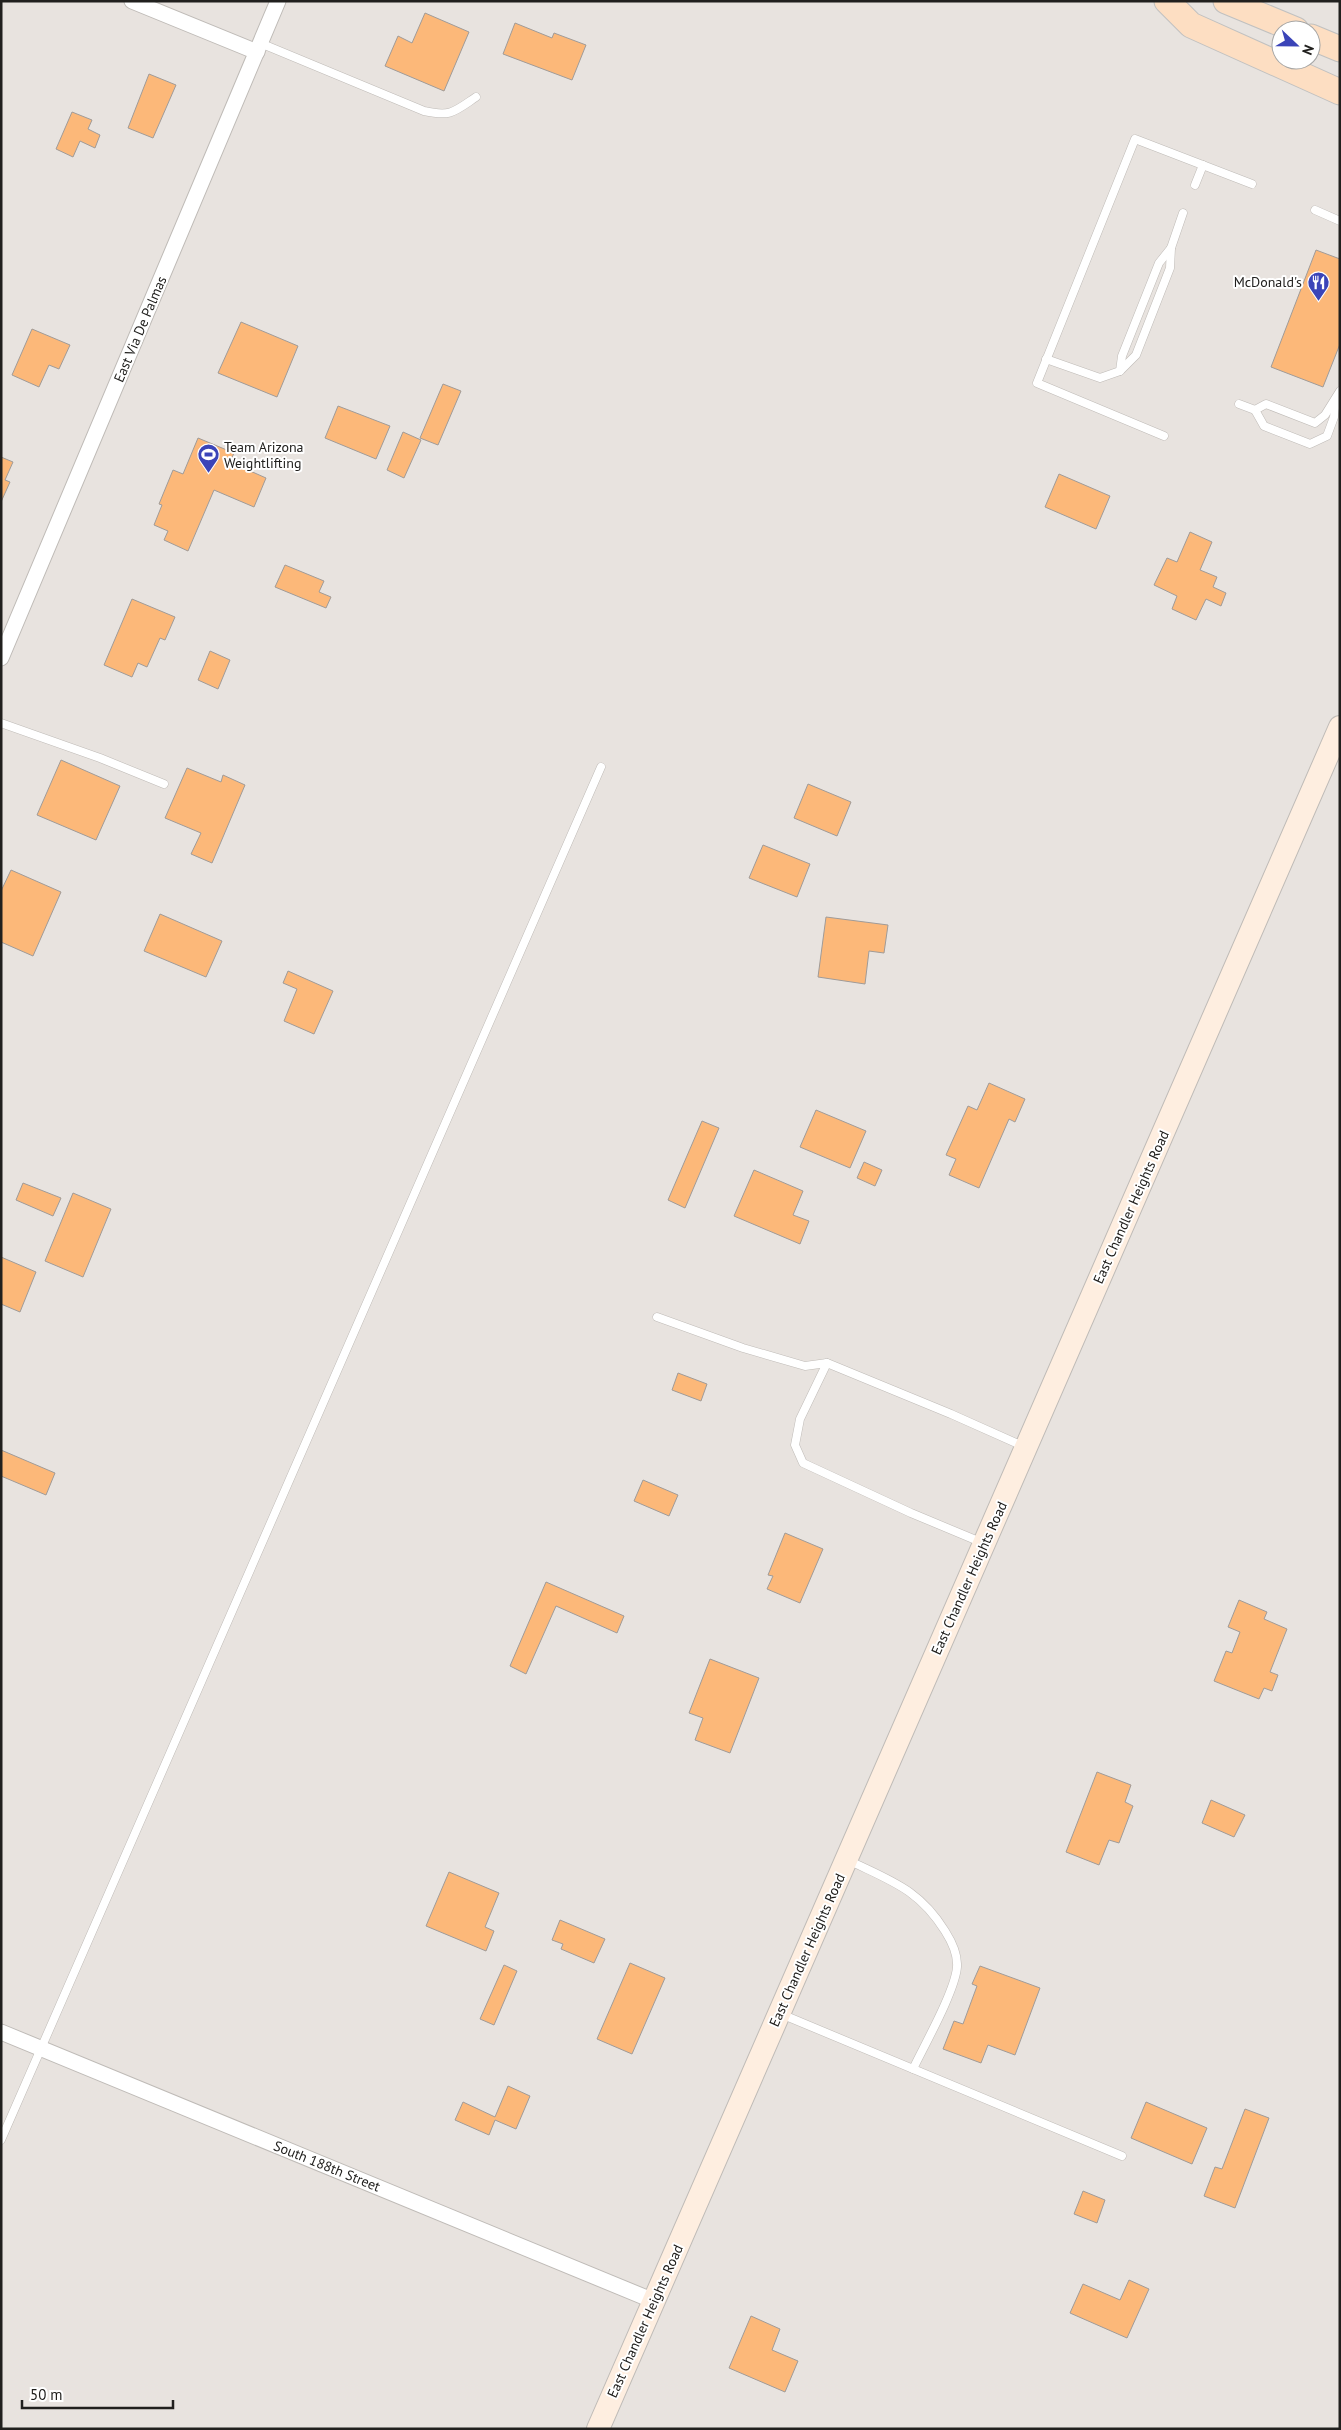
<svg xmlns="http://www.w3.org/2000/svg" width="1341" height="2430" font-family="'PT Sans',sans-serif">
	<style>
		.building { fill: #fcb879; stroke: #a09b98 }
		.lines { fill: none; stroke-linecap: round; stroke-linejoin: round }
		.lane-casing { stroke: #bfbbb7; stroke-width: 9 }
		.street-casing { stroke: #bfbbb7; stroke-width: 17 }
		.secondary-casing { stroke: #bfbbb7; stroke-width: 24 }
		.primary-casing { stroke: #c1c1c0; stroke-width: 27 }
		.lane { stroke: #fff; stroke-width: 8 }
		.street { stroke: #fff; stroke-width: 15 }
		.secondary { stroke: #feeee0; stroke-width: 22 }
		.primary { stroke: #fddec2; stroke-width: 25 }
		.labels { text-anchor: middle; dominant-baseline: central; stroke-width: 4; stroke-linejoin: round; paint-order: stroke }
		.poi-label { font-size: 14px; fill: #21201e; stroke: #fff; text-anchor: end }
		.street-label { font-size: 14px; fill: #21201e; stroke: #fff }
	</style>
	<rect width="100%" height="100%" fill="#e8e3df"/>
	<!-- building -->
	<g class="building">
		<polygon points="425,13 469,32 444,91 385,66 398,36 412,43"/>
		<polygon points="515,23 552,38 554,33 586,45 572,80 503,54"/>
		<polygon points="149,74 176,85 153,138 128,128"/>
		<polygon points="72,112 92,120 88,129 100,135 95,148 80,141 73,157 56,149"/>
		<polygon points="1316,250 1340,259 1340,344 1323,387 1271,367"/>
		<polygon points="241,322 298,346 277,397 218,373"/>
		<polygon points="32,329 70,345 59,369 49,365 39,387 12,375"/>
		<polygon points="443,384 461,391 438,445 420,438"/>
		<polygon points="338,406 390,426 376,459 325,438"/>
		<polygon points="403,432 421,440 404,478 387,470"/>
		<polygon points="198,438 234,453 230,462 266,478 254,507 214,490 188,551 164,540 168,531 154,525 162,505 159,504 173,470 183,474"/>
		<polygon points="1,457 13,462 5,480 10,482 1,502"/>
		<polygon points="1059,474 1110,496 1096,529 1045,507"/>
		<polygon points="1190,532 1212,542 1200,570 1217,577 1213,587 1226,593 1221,606 1206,599 1196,620 1172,609 1177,596 1154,585 1167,558 1177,562"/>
		<polygon points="285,565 324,581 319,592 331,597 326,608 275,587"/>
		<polygon points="132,599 175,617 165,640 160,638 147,667 138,663 132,677 104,665"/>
		<polygon points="210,651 230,660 218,689 198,680"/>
		<polygon points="61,760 120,786 96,840 37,815"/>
		<polygon points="187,768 221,782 223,775 245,785 212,863 191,854 201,833 165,818"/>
		<polygon points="808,784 851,802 837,836 794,818"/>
		<polygon points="763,845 810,864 797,897 749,878"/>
		<polygon points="11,870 61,892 33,956 1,942 1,891"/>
		<polygon points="160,914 222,941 206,977 144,951"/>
		<polygon points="826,917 888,925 884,953 869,951 865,984 818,977"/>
		<polygon points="288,971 333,991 314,1034 284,1021 297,989 283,983"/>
		<polygon points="989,1083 1025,1099 1015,1122 1009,1119 979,1188 949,1175 956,1159 946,1155 968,1106 977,1110"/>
		<polygon points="816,1110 866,1131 850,1168 800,1147"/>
		<polygon points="702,1121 719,1128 685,1208 668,1200"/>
		<polygon points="864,1162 882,1170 875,1186 857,1178"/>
		<polygon points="754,1170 803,1191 793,1215 809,1221 800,1244 734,1216"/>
		<polygon points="23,1183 61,1198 53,1216 16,1200"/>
		<polygon points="73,1193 111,1209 83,1277 45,1261"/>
		<polygon points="1,1257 36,1272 20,1312 1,1304"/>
		<polygon points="678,1373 707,1384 701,1401 672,1390"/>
		<polygon points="1,1450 55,1473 46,1495 1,1476"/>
		<polygon points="643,1480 678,1495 669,1516 634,1501"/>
		<polygon points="785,1533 823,1549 800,1603 767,1589 773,1576 768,1575"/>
		<polygon points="546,1582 624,1616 617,1633 556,1606 526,1674 510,1666"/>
		<polygon points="1239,1600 1267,1612 1264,1619 1287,1629 1270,1672 1278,1675 1272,1691 1264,1688 1259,1699 1214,1681 1226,1651 1232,1653 1240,1632 1228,1627"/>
		<polygon points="710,1659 759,1678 730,1753 695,1740 703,1718 689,1713"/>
		<polygon points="1097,1772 1131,1785 1125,1802 1133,1806 1119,1843 1109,1840 1099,1865 1066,1852"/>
		<polygon points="1211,1800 1245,1815 1234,1837 1202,1823"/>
		<polygon points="449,1872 499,1893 485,1927 494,1931 486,1951 426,1926"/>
		<polygon points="560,1920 605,1939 594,1963 561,1949 563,1944 552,1940"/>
		<polygon points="630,1963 665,1978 632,2054 597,2039"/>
		<polygon points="504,1965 517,1971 494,2025 480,2019"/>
		<polygon points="980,1966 1040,1988 1015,2055 988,2045 981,2063 943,2049 954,2021 963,2024 977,1986 972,1984"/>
		<polygon points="508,2086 530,2096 516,2129 495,2120 489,2135 455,2120 463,2102 495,2117"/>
		<polygon points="1146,2102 1207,2128 1192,2164 1131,2138"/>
		<polygon points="1245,2109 1269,2118 1235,2208 1204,2196 1215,2167 1222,2169"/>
		<polygon points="1083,2191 1105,2200 1097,2223 1074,2214"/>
		<polygon points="1129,2280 1149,2289 1127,2338 1070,2313 1083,2284 1120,2300"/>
		<polygon points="751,2316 780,2329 772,2350 798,2361 785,2392 729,2368"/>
	</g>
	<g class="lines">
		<defs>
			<g id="lane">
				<path d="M 260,43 L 424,111 C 451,117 454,112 476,97"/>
				<polyline points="1195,185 1203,165"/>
				<polyline points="1315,210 1340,221"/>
				<polyline points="1046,359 1100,378 1120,371 1136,355 1170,268 1171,248 1183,213"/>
				<polyline points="1120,371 1122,356 1159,263 1171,248"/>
				<polyline points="1239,404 1255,410 1264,426 1310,444 1327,436 1334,417 1336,399"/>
				<polyline points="1255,410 1266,404 1315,423 1325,415 1340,391"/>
				<polyline points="1164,436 1037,383 1135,139 1252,184"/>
				<polyline points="1,723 100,758 164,784"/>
				<polyline points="657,1317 743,1348 805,1366 827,1363 951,1414 1025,1447"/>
				<polyline points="827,1363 800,1419 795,1445 803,1463 911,1513 983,1543"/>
				<path d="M 848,1860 C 891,1881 919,1889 945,1931 C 952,1942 958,1954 957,1967 C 955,1991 925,2044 913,2069"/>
				<polyline points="781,2014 1122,2156"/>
				<polyline points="1,2140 601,767"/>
			</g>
			<g id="street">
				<polyline points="132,1 257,52"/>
				<polyline points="1,658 278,1"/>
				<polyline points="1,2032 654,2301"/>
			</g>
			<polyline id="secondary" points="598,2429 1340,727"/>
			<g id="primary">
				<polyline points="1167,1 1191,25 1340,92"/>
				<polyline points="1226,1 1296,30"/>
				<polyline points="1311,37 1340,49"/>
			</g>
		</defs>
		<!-- lane casing -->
		<use href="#lane" class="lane-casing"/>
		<!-- street casing -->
		<use href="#street" class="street-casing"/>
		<!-- secondary casing -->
		<use href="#secondary" class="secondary-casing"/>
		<!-- primary casing -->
		<use href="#primary" class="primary-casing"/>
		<!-- lane -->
		<use href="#lane" class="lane"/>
		<!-- street -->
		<use href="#street" class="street"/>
		<!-- secondary -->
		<use href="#secondary" class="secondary"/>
		<!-- primary -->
		<use href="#primary" class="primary"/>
	</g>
	<!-- icons -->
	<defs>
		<symbol id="restaurant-pin" viewBox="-11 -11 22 30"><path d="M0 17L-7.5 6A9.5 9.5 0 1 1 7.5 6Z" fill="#3b44b8" stroke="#fff"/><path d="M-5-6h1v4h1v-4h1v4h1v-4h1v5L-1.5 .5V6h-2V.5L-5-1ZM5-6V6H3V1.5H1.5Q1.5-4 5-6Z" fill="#fff"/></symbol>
		<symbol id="stadium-pin" viewBox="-11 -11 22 30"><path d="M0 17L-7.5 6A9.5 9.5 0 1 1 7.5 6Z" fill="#3b44b8" stroke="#fff"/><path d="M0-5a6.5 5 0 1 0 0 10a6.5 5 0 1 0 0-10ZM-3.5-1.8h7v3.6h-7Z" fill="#fff"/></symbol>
	</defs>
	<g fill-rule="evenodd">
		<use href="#restaurant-pin" x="1306" y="270" width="25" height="34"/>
		<use href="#stadium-pin" x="196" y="442" width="25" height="34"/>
	</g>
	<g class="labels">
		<!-- poi labels -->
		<g class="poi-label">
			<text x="1302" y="282">McDonald's</text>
			<text x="224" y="447" text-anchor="start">Team Arizona<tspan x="224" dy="16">Weightlifting</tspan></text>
		</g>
		<!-- street labels -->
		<g class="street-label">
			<text transform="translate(140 329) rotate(-67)">East Via De Palmas</text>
			<text transform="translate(1131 1207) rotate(-66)">East Chandler Heights Road</text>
			<text transform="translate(969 1578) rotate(-66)">East Chandler Heights Road</text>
			<text transform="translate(807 1950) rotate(-66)">East Chandler Heights Road</text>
			<text transform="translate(327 2166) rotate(22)">South 188th Street</text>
			<text transform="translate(645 2321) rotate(-66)">East Chandler Heights Road</text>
		</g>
	</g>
	<!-- border -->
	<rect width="1341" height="2430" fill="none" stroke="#21201e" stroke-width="5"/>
	<!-- north arrow -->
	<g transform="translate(1296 45) rotate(112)"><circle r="24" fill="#ffffff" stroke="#a6a6a5"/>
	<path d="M0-4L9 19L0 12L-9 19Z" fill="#3b44b8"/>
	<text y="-8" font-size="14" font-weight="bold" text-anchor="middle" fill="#21201e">N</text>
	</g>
	<!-- scale -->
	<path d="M22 2400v8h151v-8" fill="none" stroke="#21201e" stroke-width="2.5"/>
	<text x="30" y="2400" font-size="15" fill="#21201e" stroke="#ffffff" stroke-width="4" paint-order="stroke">50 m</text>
</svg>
